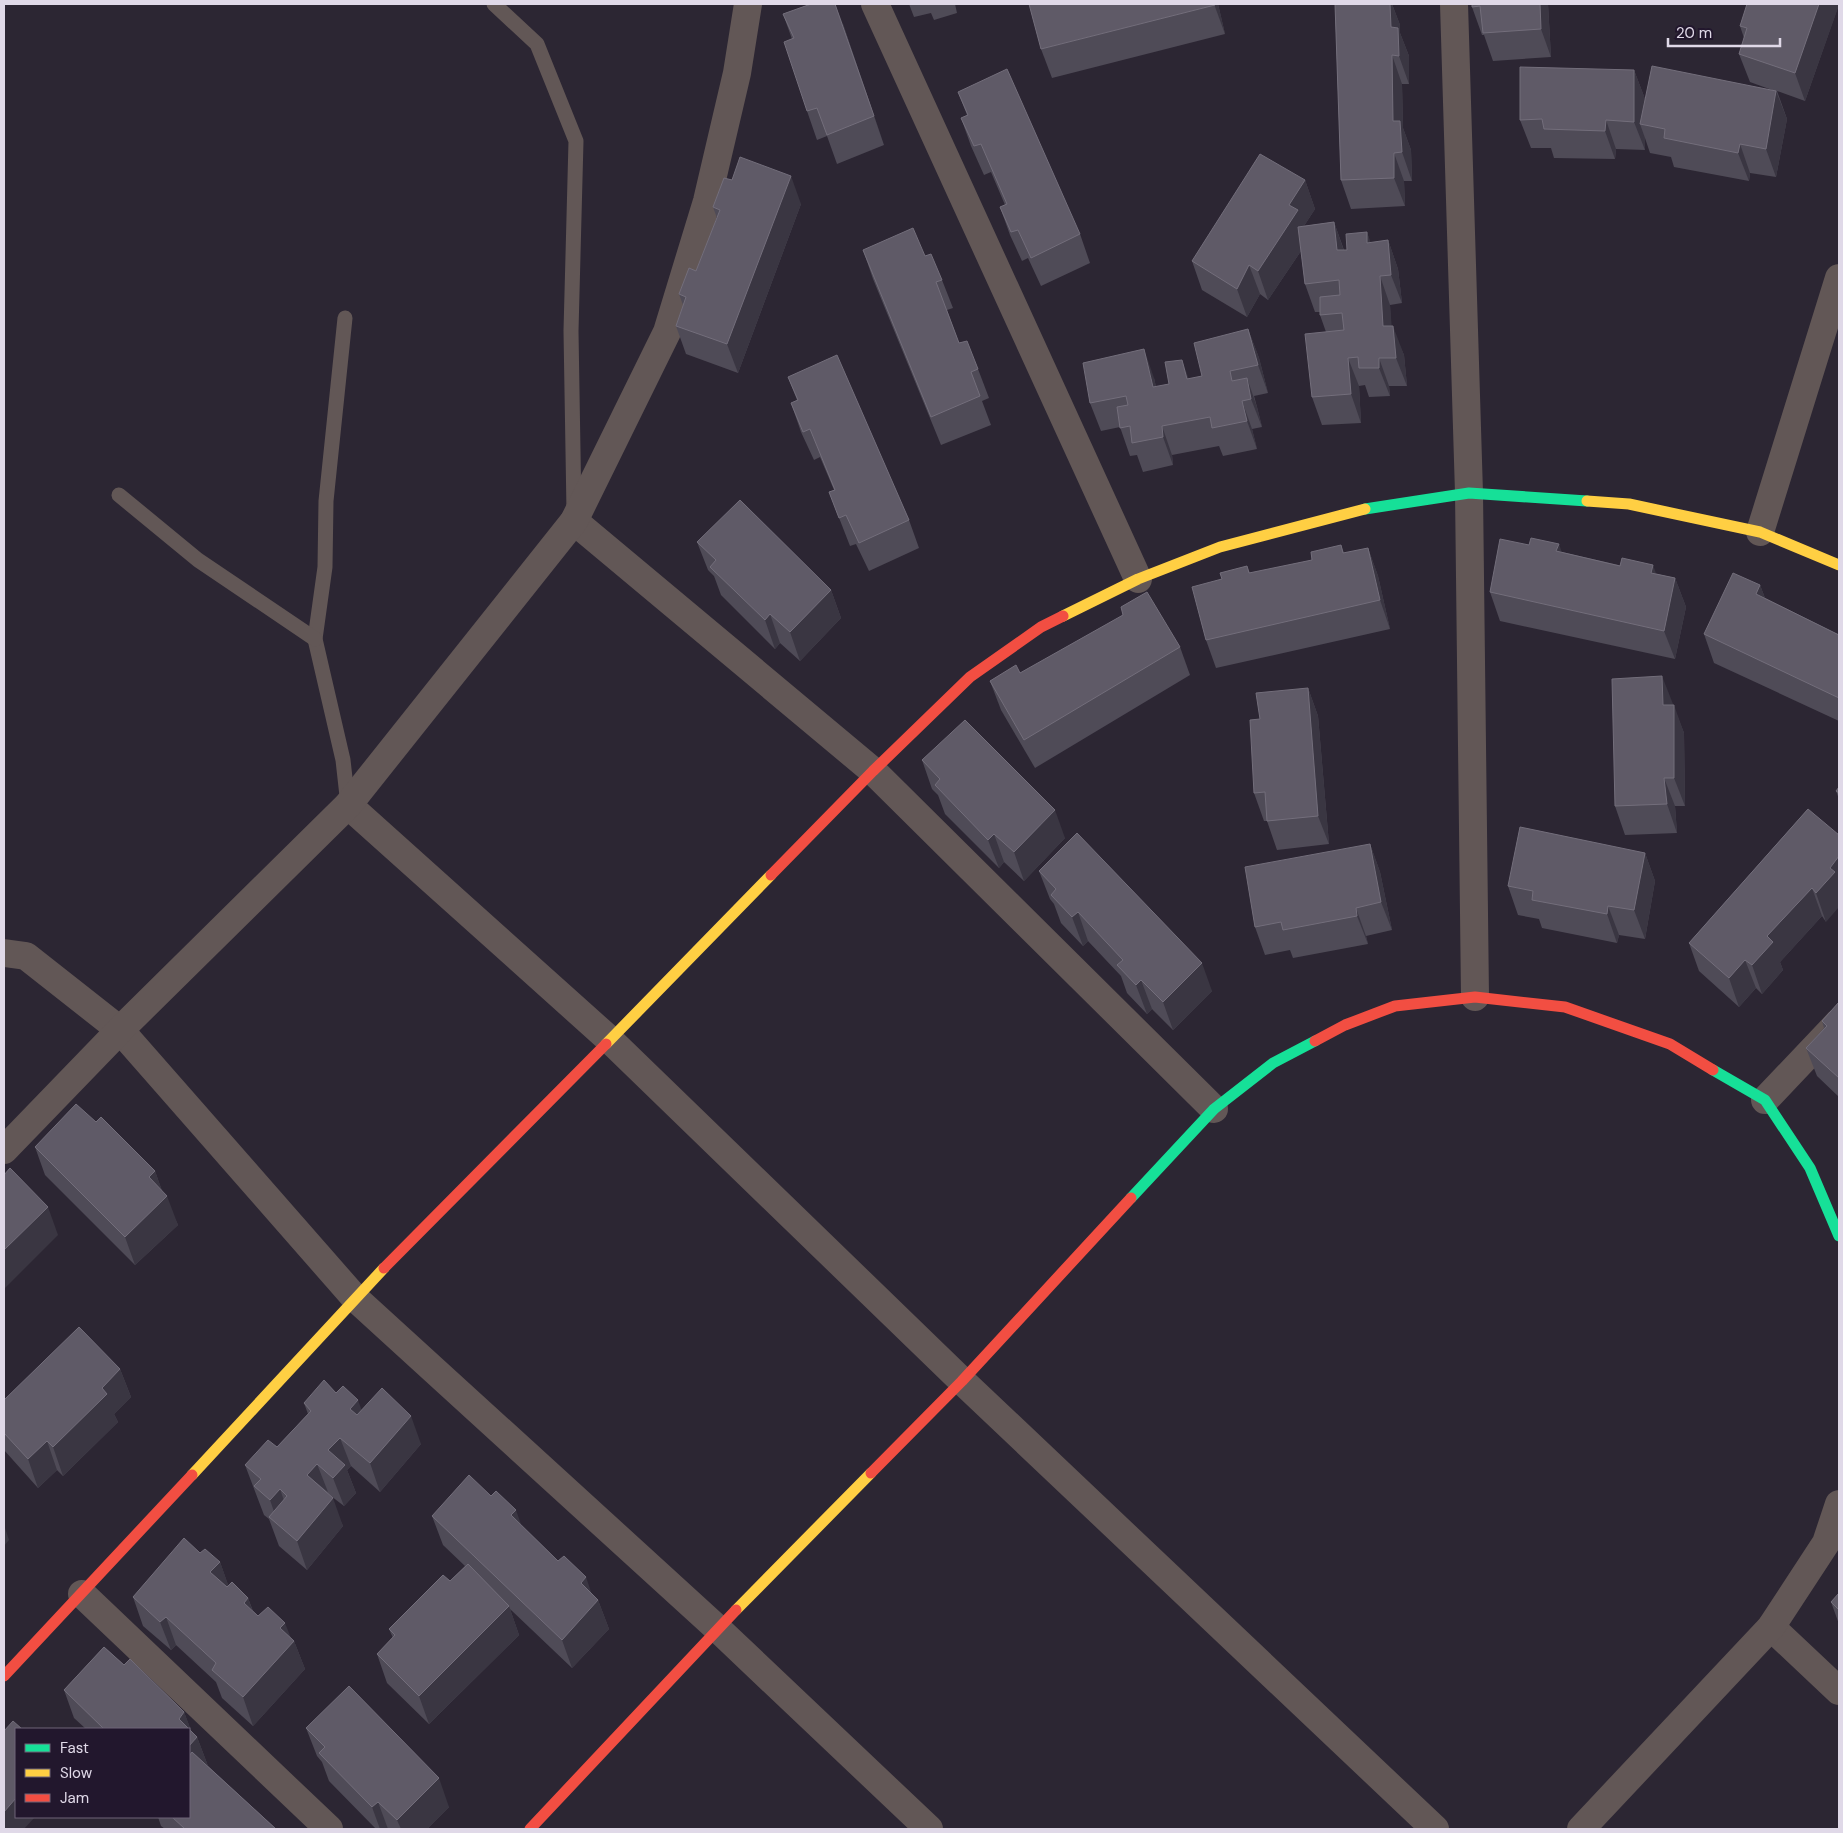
<svg xmlns="http://www.w3.org/2000/svg" width="1843" height="1833" font-family="'DM Sans',sans-serif">
	<style>
		.lines { fill: none; stroke-linecap: round; stroke-linejoin: round }
		.lane { stroke: #625756; stroke-width: 15 }
		.street { stroke: #625756; stroke-width: 28 }
		.fast { stroke: #16e098; stroke-width: 11 }
		.slow { stroke: #ffcf43; stroke-width: 11 }
		.jam { stroke: #f24e42; stroke-width: 11 }
		.wall { fill: #4f4b57 }
		.shaded-wall { fill: #3a3642 }
		.building { fill: #5f5a67; stroke: #736e7b }
	</style>
	<rect width="100%" height="100%" fill="#2c2633"/>
	<g class="lines">
		<!-- lane -->
		<g class="lane">
			<polyline points="494,4 537,44 576,141 571,331 574,511"/>
			<polyline points="345,318 326,501 325,567 315,639 343,760 348,805"/>
			<polyline points="119,495 198,560 315,639"/>
		</g>
		<!-- street -->
		<g class="street">
			<polyline points="875,4 1138,579"/>
			<polyline points="1454,4 1469,493 1475,997"/>
			<polyline points="574,521 873,771 1214,1109"/>
			<polyline points="1760,532 1839,278"/>
			<polyline points="348,805 610,1040 962,1381 1435,1829"/>
			<polyline points="4,953 26,956 120,1030 355,1298 718,1629 929,1829"/>
			<polyline points="1765,1100 1839,1022"/>
			<polyline points="4,1150 120,1030 348,805 574,521 667,332 707,201 737,73 748,4"/>
			<polyline points="82,1594 329,1829"/>
			<polyline points="1771,1627 1839,1691"/>
			<polyline points="1581,1829 1771,1627 1826,1543 1839,1504"/>
		</g>
		<!-- fast -->
		<g class="fast">
			<polyline points="1365,509 1469,493 1587,501"/>
			<polyline points="1713,1070 1765,1100 1810,1168 1839,1236"/>
			<polyline points="1131,1198 1214,1109 1273,1063 1315,1041"/>
		</g>
		<!-- slow -->
		<g class="slow">
			<polyline points="1587,501 1629,504 1760,532 1839,565"/>
			<polyline points="1063,616 1138,579 1220,547 1365,509"/>
			<polyline points="606,1044 771,875"/>
			<polyline points="192,1475 384,1268"/>
			<polyline points="736,1610 871,1473"/>
		</g>
		<!-- jam -->
		<g class="jam">
			<polyline points="771,875 873,771 970,677 1041,627 1063,616"/>
			<polyline points="1315,1041 1345,1025 1395,1006 1475,997 1565,1007 1670,1044 1713,1070"/>
			<polyline points="384,1268 606,1044"/>
			<polyline points="871,1473 962,1381 1131,1198"/>
			<polyline points="4,1676 192,1475"/>
			<polyline points="530,1829 736,1610"/>
		</g>
	</g>
	<!-- wall -->
	<g class="wall">
		<polygon points="909,4 955,4 957,13 934,20 931,13 914,17"/>
		<polygon points="1218,4 1225,34 1052,78 1041,49"/>
		<polygon points="1335,4 1392,4 1400,25 1400,33 1409,56 1409,84 1402,84 1403,128 1411,150 1412,181 1404,181 1405,206 1351,209 1341,180"/>
		<polygon points="1472,4 1548,4 1551,57 1493,61 1484,35 1482,35 1472,7"/>
		<polygon points="1839,4 1805,101 1777,91 1787,119 1776,177 1750,173 1749,181 1674,167 1671,157 1650,153 1645,138 1645,150 1616,149 1615,159 1554,158 1551,148 1531,148 1520,120 1634,70 1645,99 1645,101 1772,90 1750,82 1739,54 1744,38 1740,26"/>
		<polygon points="783,14 843,24 884,145 837,164 827,136 817,140 807,111 792,39"/>
		<polygon points="958,92 1080,234 1090,263 1041,286 1028,258 1022,261 1010,235 1000,207 1005,205 991,172 984,175 971,146 961,118 967,115"/>
		<polygon points="1305,180 1315,209 1304,226 1334,222 1344,250 1347,250 1367,232 1370,243 1388,240 1398,269 1402,303 1390,305 1391,326 1404,355 1407,386 1389,386 1390,396 1369,397 1365,385 1359,386 1361,423 1322,425 1312,397 1326,332 1320,315 1320,312 1315,312 1305,284 1301,251 1268,300 1260,294 1247,317 1202,290 1192,261"/>
		<polygon points="801,204 738,373 686,354 676,326 683,305 679,294 696,271 717,218 713,207"/>
		<polygon points="863,250 925,256 942,280 953,308 947,310 959,343 978,369 989,398 982,401 991,425 941,445 873,279"/>
		<polygon points="1248,329 1259,358 1268,393 1254,396 1257,407 1262,427 1252,429 1257,449 1223,456 1219,446 1172,455 1173,465 1143,472 1137,455 1130,456 1120,427 1101,431 1090,403 1154,378 1156,387 1202,376"/>
		<polygon points="788,377 909,520 919,548 869,571 856,544 850,546 829,492 834,490 820,457 814,460 801,432 791,403 797,400"/>
		<polygon points="697,542 831,590 841,618 800,661 780,643 775,649 721,595 714,576 708,570"/>
		<polygon points="1341,545 1344,553 1368,548 1378,576 1390,629 1216,668 1206,640 1247,566 1250,573 1312,560"/>
		<polygon points="1562,552 1675,578 1686,607 1675,659 1500,621 1490,592"/>
		<polygon points="1760,585 1765,598 1839,635 1839,721 1714,663 1704,634"/>
		<polygon points="1180,647 1190,675 1035,768 1001,710 990,681 1020,673"/>
		<polygon points="1308,688 1318,716 1329,844 1277,850 1267,821 1264,821 1254,793 1260,719"/>
		<polygon points="1673,705 1684,733 1685,806 1675,806 1677,833 1625,835 1615,806"/>
		<polygon points="922,760 1065,838 1024,881 1004,862 999,868 945,814 938,795 932,789"/>
		<polygon points="1839,787 1839,799 1836,791"/>
		<polygon points="1808,809 1826,922 1822,916 1780,962 1783,970 1762,994 1756,988 1739,1007 1699,971 1689,943"/>
		<polygon points="1370,844 1380,872 1392,930 1366,936 1368,944 1293,958 1290,950 1265,955 1255,927"/>
		<polygon points="1645,853 1655,881 1645,939 1619,935 1617,943 1542,928 1539,919 1518,915 1508,886"/>
		<polygon points="1039,871 1212,991 1173,1030 1152,1009 1147,1014 1127,993 1121,976 1088,941 1083,946 1061,923 1054,904 1050,899"/>
		<polygon points="1839,1002 1839,1097 1817,1076 1806,1048 1824,1028 1822,1021"/>
		<polygon points="96,1122 155,1171 162,1191 178,1225 135,1265 45,1175 35,1147"/>
		<polygon points="120,1369 131,1397 114,1414 118,1422 63,1476 57,1470 38,1488 4,1450 4,1433"/>
		<polygon points="336,1393 362,1410 421,1444 380,1492 351,1466 347,1470 356,1493 344,1506 327,1493 343,1526 307,1570 279,1546 269,1519 264,1515 245,1465 277,1447 308,1414 304,1403"/>
		<polygon points="432,1516 522,1526 598,1600 609,1629 572,1668 510,1609 519,1635 429,1724 387,1683 377,1654 393,1638 389,1629 450,1581 465,1566 443,1545"/>
		<polygon points="200,1553 220,1562 228,1585 248,1598 253,1611 258,1616 291,1638 294,1641 305,1669 253,1726 222,1698 216,1682 176,1645 171,1650 143,1626 133,1597"/>
		<polygon points="1839,1593 1839,1624 1831,1602"/>
		<polygon points="104,1647 124,1665 130,1659 184,1712 191,1731 197,1737 208,1766 276,1829 165,1829 161,1826 158,1817 189,1817 189,1729 86,1729 74,1718 64,1690"/>
		<polygon points="306,1728 449,1807 427,1829 376,1829 329,1781 322,1762 317,1756"/>
	</g>
	<!-- shaded-wall -->
	<g class="shaded-wall">
		<polygon points="835,4 843,24 884,145 874,116"/>
		<polygon points="1214,4 1218,4 1225,34"/>
		<polygon points="1390,4 1392,4 1400,25 1400,33 1409,56 1409,84 1399,56 1391,27"/>
		<polygon points="1540,4 1548,4 1551,57 1541,29"/>
		<polygon points="1819,4 1839,4 1839,5 1805,101 1795,73"/>
		<polygon points="1392,55 1402,84 1403,128 1411,150 1412,181 1402,152 1393,121"/>
		<polygon points="1634,70 1645,99 1645,125 1640,124 1645,138 1645,150 1634,122"/>
		<polygon points="1776,91 1787,119 1776,177 1766,149"/>
		<polygon points="1606,120 1616,149 1615,159 1605,131"/>
		<polygon points="1740,144 1750,173 1749,181 1738,153"/>
		<polygon points="1394,153 1404,181 1405,206 1394,178"/>
		<polygon points="791,176 801,204 738,373 727,344"/>
		<polygon points="1305,180 1315,209 1304,226 1309,239 1268,300 1258,271 1289,205"/>
		<polygon points="1334,222 1344,251 1337,250"/>
		<polygon points="1367,232 1377,261 1367,243"/>
		<polygon points="1388,240 1398,269 1402,303 1391,275"/>
		<polygon points="1249,265 1260,294 1247,317 1237,289"/>
		<polygon points="1380,276 1390,305 1394,355 1383,326"/>
		<polygon points="1393,326 1404,355 1407,386 1396,358"/>
		<polygon points="1248,329 1259,358 1268,393 1258,365"/>
		<polygon points="1144,349 1154,378 1163,416 1153,387"/>
		<polygon points="1348,358 1359,386 1361,423 1351,394"/>
		<polygon points="1379,358 1389,386 1390,396 1379,368"/>
		<polygon points="1182,360 1192,388 1187,379"/>
		<polygon points="1247,378 1257,407 1262,427 1251,399"/>
		<polygon points="1242,401 1252,429 1257,449 1247,421"/>
		<polygon points="1162,426 1172,455 1173,465 1163,437"/>
		<polygon points="1559,544 1569,573 1556,551"/>
		<polygon points="1368,548 1378,576 1390,629 1380,600"/>
		<polygon points="1653,565 1663,593 1651,573"/>
		<polygon points="1675,578 1686,607 1675,659 1664,631"/>
		<polygon points="1760,585 1771,614 1756,594"/>
		<polygon points="831,590 841,618 800,661 790,632"/>
		<polygon points="770,614 780,643 775,649 765,620"/>
		<polygon points="1662,676 1673,704 1674,733 1663,705"/>
		<polygon points="1308,688 1318,716 1329,844 1318,816"/>
		<polygon points="1674,705 1684,733 1685,806 1674,778"/>
		<polygon points="1664,778 1675,806 1677,833 1667,804"/>
		<polygon points="1055,810 1065,838 1024,881 1014,852"/>
		<polygon points="994,834 1004,862 999,868 988,840"/>
		<polygon points="1370,844 1380,872 1392,930 1381,902"/>
		<polygon points="1645,853 1655,881 1645,939 1634,910"/>
		<polygon points="1839,856 1839,907 1826,922 1816,893 1830,868"/>
		<polygon points="1812,888 1822,916 1780,962 1783,970 1762,994 1752,965 1767,936"/>
		<polygon points="1608,906 1619,935 1617,943 1607,914"/>
		<polygon points="1356,908 1366,936 1368,944 1357,916"/>
		<polygon points="1078,912 1088,941 1083,946 1072,917"/>
		<polygon points="1745,960 1756,988 1739,1007 1729,978"/>
		<polygon points="1202,963 1212,991 1173,1030 1163,1002"/>
		<polygon points="1141,980 1152,1009 1147,1014 1136,985"/>
		<polygon points="155,1171 165,1199 167,1196 178,1225 135,1265 125,1237 149,1177"/>
		<polygon points="48,1207 58,1235 4,1289 4,1250"/>
		<polygon points="120,1369 131,1397 114,1414 118,1422 63,1476 53,1447 102,1388"/>
		<polygon points="358,1400 368,1428 350,1409"/>
		<polygon points="411,1416 421,1444 380,1492 370,1463"/>
		<polygon points="340,1438 351,1466 347,1470 356,1493 344,1506 333,1478 328,1450"/>
		<polygon points="47,1441 57,1470 38,1488 28,1459"/>
		<polygon points="317,1464 328,1492 307,1475"/>
		<polygon points="280,1489 290,1518 279,1526 270,1500"/>
		<polygon points="333,1498 343,1526 307,1570 297,1541"/>
		<polygon points="516,1510 526,1539 511,1515"/>
		<polygon points="4,1525 9,1540 4,1546"/>
		<polygon points="220,1562 230,1590 210,1572"/>
		<polygon points="586,1577 595,1604 598,1600 609,1629 572,1668 562,1640 581,1583"/>
		<polygon points="248,1598 258,1626 244,1603"/>
		<polygon points="509,1606 519,1635 429,1724 419,1696"/>
		<polygon points="166,1617 176,1645 171,1650 160,1622"/>
		<polygon points="285,1623 293,1643 294,1641 305,1669 253,1726 243,1697 280,1628"/>
		<polygon points="184,1712 195,1740 197,1737 208,1766 189,1784 189,1729 179,1719"/>
		<polygon points="439,1778 449,1807 427,1829 401,1829 397,1820"/>
		<polygon points="16,1798 16,1817 35,1817 24,1829 4,1829 4,1812"/>
		<polygon points="378,1802 388,1829 380,1829 372,1807"/>
	</g>
	<!-- building -->
	<g class="building">
		<polygon points="811,4 835,4 874,116 827,135 817,108 807,111 784,42 794,38 783,14"/>
		<polygon points="1029,4 1214,4 1215,5 1041,49"/>
		<polygon points="1335,4 1390,4 1391,27 1398,28 1399,56 1392,55 1393,121 1400,121 1402,152 1394,153 1394,178 1341,180"/>
		<polygon points="1472,4 1540,4 1541,29 1483,33 1480,6 1472,7"/>
		<polygon points="1747,4 1819,4 1795,73 1739,54 1747,28 1740,26"/>
		<polygon points="1652,66 1776,91 1766,149 1740,144 1738,153 1664,138 1665,129 1640,124"/>
		<polygon points="1520,67 1634,70 1634,122 1606,120 1605,131 1544,129 1542,119 1520,120"/>
		<polygon points="1007,69 1080,234 1031,258 1018,230 1011,232 1000,207 1007,204 981,144 974,146 961,118 968,115 958,92"/>
		<polygon points="1260,154 1305,180 1289,205 1298,210 1258,271 1249,265 1237,289 1192,261"/>
		<polygon points="740,157 791,176 727,344 676,326 686,297 679,294 689,268 696,271 720,210 713,207 724,178 732,180"/>
		<polygon points="1334,222 1337,250 1347,250 1346,234 1367,232 1367,243 1388,240 1391,275 1380,276 1383,326 1393,326 1396,358 1379,358 1379,368 1359,368 1358,357 1348,358 1351,394 1312,397 1305,334 1344,330 1342,313 1320,315 1320,297 1340,295 1339,280 1305,284 1298,227"/>
		<polygon points="913,228 925,256 931,254 942,280 936,282 959,343 967,341 978,369 971,372 980,396 931,417 863,250"/>
		<polygon points="1248,329 1258,365 1230,371 1232,381 1247,378 1251,399 1242,401 1247,421 1212,428 1210,417 1162,426 1163,437 1132,443 1130,426 1120,428 1117,407 1128,405 1126,396 1090,403 1083,363 1144,349 1153,387 1169,384 1165,362 1182,360 1187,379 1202,376 1194,343"/>
		<polygon points="837,355 909,520 859,543 846,515 839,518 829,492 835,490 810,429 803,432 791,403 798,400 788,377"/>
		<polygon points="740,500 831,590 790,632 770,614 765,620 710,567 716,560 697,542"/>
		<polygon points="1531,538 1559,544 1556,551 1620,566 1622,558 1653,565 1651,573 1675,578 1664,631 1490,592 1500,539 1529,545"/>
		<polygon points="1341,545 1343,553 1368,548 1380,600 1206,640 1192,587 1222,579 1220,573 1247,566 1249,573 1312,560 1311,552"/>
		<polygon points="1733,573 1760,585 1756,594 1839,635 1839,698 1704,634"/>
		<polygon points="1147,592 1180,647 1024,740 990,681 1016,665 1020,673 1123,615 1121,607"/>
		<polygon points="1662,676 1663,705 1674,705 1674,778 1664,778 1667,804 1615,806 1612,679"/>
		<polygon points="1308,688 1318,816 1267,821 1265,792 1254,793 1250,720 1260,719 1256,693"/>
		<polygon points="965,720 1055,810 1014,852 994,834 988,840 935,785 940,779 922,760"/>
		<polygon points="1839,787 1839,793 1836,791"/>
		<polygon points="1808,809 1839,835 1839,856 1830,868 1835,872 1816,893 1812,888 1767,936 1773,942 1752,965 1745,960 1729,978 1689,943"/>
		<polygon points="1520,827 1645,853 1634,910 1608,906 1607,914 1532,900 1533,891 1508,886"/>
		<polygon points="1077,833 1202,963 1163,1002 1141,980 1136,985 1117,965 1123,960 1078,912 1072,917 1051,895 1056,889 1039,871"/>
		<polygon points="1370,844 1381,902 1356,908 1357,916 1283,930 1281,922 1255,927 1245,867"/>
		<polygon points="1839,1002 1839,1078 1806,1048 1827,1026 1822,1021"/>
		<polygon points="76,1104 96,1122 101,1117 155,1171 149,1177 167,1196 125,1237 35,1147"/>
		<polygon points="10,1168 48,1207 4,1250 4,1175"/>
		<polygon points="79,1327 120,1369 102,1388 107,1394 53,1447 47,1441 28,1459 4,1433 4,1400"/>
		<polygon points="324,1380 336,1393 343,1386 358,1400 350,1409 357,1415 382,1388 411,1416 370,1463 340,1438 328,1450 345,1465 333,1478 317,1464 307,1475 333,1498 297,1541 269,1517 287,1496 280,1489 270,1500 254,1486 261,1479 245,1465 268,1440 277,1447 311,1411 304,1403"/>
		<polygon points="469,1475 491,1496 496,1491 516,1510 511,1515 558,1561 564,1556 586,1577 581,1583 598,1600 562,1640 432,1516"/>
		<polygon points="184,1538 200,1553 205,1549 220,1562 210,1572 227,1587 232,1582 248,1598 244,1603 258,1616 268,1607 285,1623 280,1628 294,1641 243,1697 212,1670 216,1663 166,1617 160,1622 133,1597"/>
		<polygon points="468,1564 509,1606 419,1696 377,1654 395,1635 389,1629 443,1575 450,1581"/>
		<polygon points="1839,1593 1839,1610 1831,1602"/>
		<polygon points="104,1647 124,1665 130,1659 184,1712 179,1719 197,1737 189,1746 189,1729 104,1729 64,1690"/>
		<polygon points="349,1686 439,1778 397,1820 378,1802 372,1807 319,1753 325,1747 306,1728"/>
		<polygon points="13,1721 22,1729 16,1729 16,1798 4,1812 4,1731"/>
		<polygon points="192,1752 276,1829 185,1829 172,1817 189,1817 189,1756"/>
	</g>
	<!-- border -->
	<rect width="1843" height="1833" fill="none" stroke="#e0d9e8" stroke-width="10"/>
	<!-- legend -->
	<rect x="15" y="1728" width="175" height="90" fill="#22172d" stroke="#6e6578"/>
	<rect x="25" y="1744" width="25" height="8" fill="#16e098" stroke="#6e6578"/>
	<text x="60" y="1753" font-size="15" fill="#e0d9e8">Fast</text>
	<rect x="25" y="1769" width="25" height="8" fill="#ffcf43" stroke="#6e6578"/>
	<text x="60" y="1778" font-size="15" fill="#e0d9e8">Slow</text>
	<rect x="25" y="1794" width="25" height="8" fill="#f24e42" stroke="#6e6578"/>
	<text x="60" y="1803" font-size="15" fill="#e0d9e8">Jam</text>
	<!-- scale -->
	<path d="M1668 38v8h112v-8" fill="none" stroke="#e0d9e8" stroke-width="2.5"/>
	<text x="1676" y="38" font-size="15" fill="#e0d9e8" stroke="#22172d" stroke-width="4" paint-order="stroke">20 m</text>
</svg>
